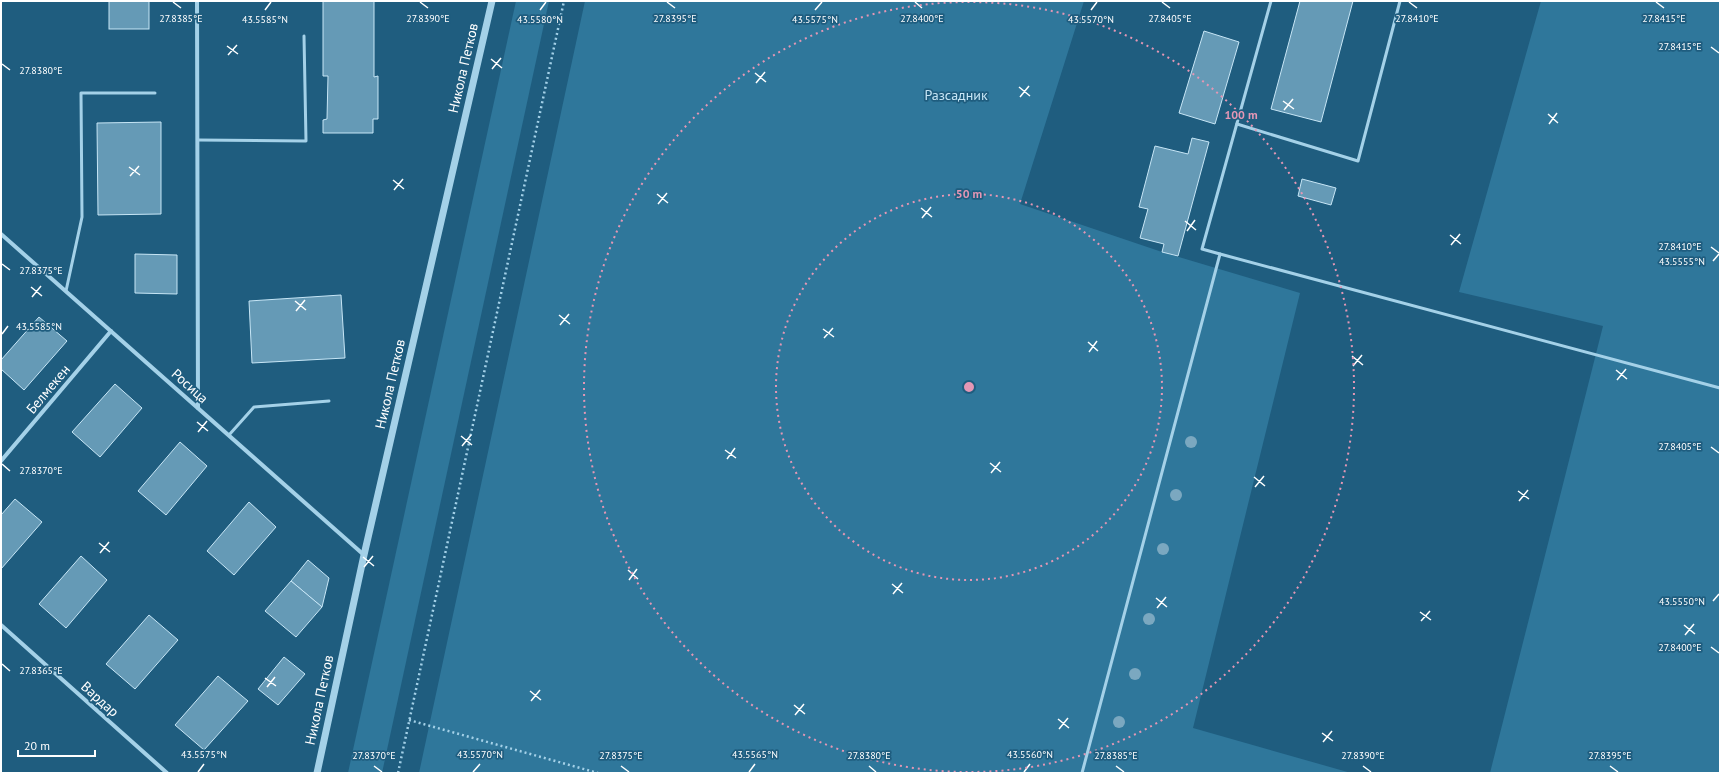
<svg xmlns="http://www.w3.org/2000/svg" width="1721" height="774" font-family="'PT Sans',sans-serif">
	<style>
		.green { fill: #2f779b }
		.building { fill: #659ab6; stroke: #c7e6f6 }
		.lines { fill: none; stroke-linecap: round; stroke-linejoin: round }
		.path { stroke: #a4d1e8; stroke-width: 2.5; stroke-dasharray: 2 3; stroke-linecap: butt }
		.service { stroke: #a4d1e8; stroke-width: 3 }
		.minor { stroke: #a4d1e8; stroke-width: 4 }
		.tertiary { stroke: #a4d1e8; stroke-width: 7 }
		.tree { fill: #7ba8c0 }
		.ticks { fill: none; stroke: #fff; stroke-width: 1.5 }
		.ring { fill: none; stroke: #e497b5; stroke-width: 2; stroke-dasharray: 2 4 }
		.labels { text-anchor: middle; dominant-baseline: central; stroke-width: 3.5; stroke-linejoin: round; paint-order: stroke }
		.street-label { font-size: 14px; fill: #fff; stroke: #1f5d7f }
		.park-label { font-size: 14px; fill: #c7e6f6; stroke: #1f5d7f }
		.ticks-label { font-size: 10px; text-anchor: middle; fill: #fff; stroke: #1f5d7f; stroke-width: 3.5; stroke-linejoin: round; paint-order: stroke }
		.centre { fill: #e497b5; stroke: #1f5d7f; stroke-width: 2 }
		.ring-label { font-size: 12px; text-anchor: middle; font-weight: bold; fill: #e497b5; stroke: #1f5d7f; stroke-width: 3.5; stroke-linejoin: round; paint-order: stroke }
	</style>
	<rect width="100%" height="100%" fill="#1f5d7f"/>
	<!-- green -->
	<g class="green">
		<polygon points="516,1 549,1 382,773 348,773"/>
		<polygon points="585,1 1084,1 1020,204 1162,252 1300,293 1193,728 1351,773 419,773"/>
		<polygon points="1541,1 1720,1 1720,773 1490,773 1603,326 1459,292"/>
	</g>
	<!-- building -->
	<g class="building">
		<rect x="109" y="1" width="40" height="28"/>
		<polygon points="323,1 374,1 374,77 378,76 378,119 373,119 373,133 323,133 323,120 327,119 328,76 323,76"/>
		<polygon points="1300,1 1353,1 1321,122 1271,109"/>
		<polygon points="1204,31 1239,42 1215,124 1179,113"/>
		<polygon points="161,122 161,214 98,215 97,123"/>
		<polygon points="1192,138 1209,142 1178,256 1162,252 1164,244 1140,238 1148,209 1139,207 1155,146 1188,154"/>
		<polygon points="1302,179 1336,188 1331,205 1298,196"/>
		<polygon points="135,254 177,255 177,294 135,293"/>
		<polygon points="341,295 345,358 252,363 249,301"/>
		<polygon points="39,317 67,341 24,390 1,369 1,360"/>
		<polygon points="115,384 142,408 100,457 72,432"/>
		<polygon points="180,442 207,466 166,515 138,491"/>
		<polygon points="15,499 42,522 1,569 1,515"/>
		<polygon points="249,502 276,527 234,575 207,551"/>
		<polygon points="81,556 107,580 66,628 39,604"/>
		<polygon points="308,560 329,578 322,607 291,581"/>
		<polygon points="291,581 322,607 296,637 265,611"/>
		<polygon points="149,615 178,640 135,689 106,664"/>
		<polygon points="284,657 305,674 278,705 258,689"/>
		<polygon points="218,676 248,701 204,750 175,725"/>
	</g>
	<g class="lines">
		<!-- path -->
		<g class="path">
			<polyline points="409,720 598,773"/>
			<polyline points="398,773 564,1"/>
		</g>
		<!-- service -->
		<g class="service">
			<polyline points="1237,124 1358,161 1400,1"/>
			<polyline points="198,140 306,141 304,36"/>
			<polyline points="1220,254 1720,388"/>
			<polyline points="66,291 82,217 81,93 155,93"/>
			<polyline points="229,435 254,407 329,401"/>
			<polyline points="1082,773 1220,254 1202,249 1271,1"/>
		</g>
		<!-- minor -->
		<g class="minor">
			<polyline points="197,1 198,408"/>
			<polyline points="1,234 364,555"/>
			<polyline points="1,461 111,331"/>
			<polyline points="1,625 167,773"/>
		</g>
		<!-- tertiary -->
		<polyline class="tertiary" points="317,773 364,555 492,1"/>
	</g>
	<!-- trees -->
	<g class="tree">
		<circle cx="1191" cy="442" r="6"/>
		<circle cx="1176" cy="495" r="6"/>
		<circle cx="1163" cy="549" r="6"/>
		<circle cx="1149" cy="619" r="6"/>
		<circle cx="1135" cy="674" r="6"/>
		<circle cx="1119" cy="722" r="6"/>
	</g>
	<!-- ticks -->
	<path class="ticks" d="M 173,2 L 181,8M 420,2 L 428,8M 667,2 L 675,8M 915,2 L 922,8M 1162,2 L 1170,8M 1409,2 L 1417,8M 1656,2 L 1664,8M 265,10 L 271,2M 540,10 L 546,2M 815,10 L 822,2M 1091,10 L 1097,2M 227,46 L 238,54M 1711,47 L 1719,53M 228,55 L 237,45M 491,59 L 502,68M 2,64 L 10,70M 492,69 L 501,58M 755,73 L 766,82M 756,83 L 765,72M 1019,87 L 1030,96M 1020,97 L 1029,86M 1283,101 L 1294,109M 1284,110 L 1293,99M 1548,114 L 1558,123M 1549,124 L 1557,113M 129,167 L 140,175M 130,176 L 139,166M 393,180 L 404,189M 394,190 L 403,179M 657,194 L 668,203M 658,204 L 667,193M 921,208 L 932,217M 922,218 L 931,207M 1185,221 L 1196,230M 1187,231 L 1195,220M 1450,235 L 1461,244M 1451,245 L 1460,234M 1711,247 L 1719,253M 1713,261 L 1719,254M 2,264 L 10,270M 31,287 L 42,296M 32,297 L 41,286M 295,301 L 306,310M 296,311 L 305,300M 559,315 L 570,324M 560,325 L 569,314M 823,329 L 834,337M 2,334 L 8,326M 824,338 L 833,328M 1088,342 L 1098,351M 1089,352 L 1097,341M 1352,356 L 1363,365M 1353,366 L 1362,355M 1616,370 L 1627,379M 1617,380 L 1626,369M 197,422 L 208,431M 198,432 L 207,421M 461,436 L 472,445M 462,446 L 471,435M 1711,447 L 1719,453M 725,450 L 736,458M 727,459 L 735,448M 990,463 L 1001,472M 2,464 L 10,471M 991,473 L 1000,462M 1254,477 L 1265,486M 1255,487 L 1264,476M 1518,491 L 1529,499M 1519,501 L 1528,490M 99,543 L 110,552M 100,553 L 109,542M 363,557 L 374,566M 364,567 L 373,556M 628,570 L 638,579M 629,580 L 637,569M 892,584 L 903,593M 893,594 L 902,583M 1156,598 L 1167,607M 1713,601 L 1719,594M 1157,608 L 1166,597M 1420,612 L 1431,620M 1421,621 L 1430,611M 1684,625 L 1695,634M 1685,635 L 1694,624M 1711,647 L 1719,653M 2,664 L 10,671M 265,678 L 276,686M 267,687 L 275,677M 530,691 L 541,700M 531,701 L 540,690M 794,705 L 805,714M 795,715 L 804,704M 1058,719 L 1069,728M 1059,729 L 1068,718M 1322,733 L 1333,741M 1323,742 L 1332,731M 374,766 L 382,772M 621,766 L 629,772M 869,766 L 876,772M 1116,766 L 1124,772M 1363,766 L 1371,772M 1610,766 L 1618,772M 198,772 L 204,764M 473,772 L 480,764M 749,772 L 755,764M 1024,772 L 1030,764"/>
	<!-- distance rings -->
	<g class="ring">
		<circle cx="969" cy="387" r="193"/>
		<circle cx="969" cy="387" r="385"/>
	</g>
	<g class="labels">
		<!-- street labels -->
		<g class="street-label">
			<text transform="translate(463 68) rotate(-77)">Никола Петков</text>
			<text transform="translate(390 384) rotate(-77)">Никола Петков</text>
			<text transform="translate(190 386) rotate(42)">Росица</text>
			<text transform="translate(48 389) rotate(-50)">Белмекен</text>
			<text transform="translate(100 699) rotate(42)">Вардар</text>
			<text transform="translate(319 700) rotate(-78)">Никола Петков</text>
		</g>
		<!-- park labels -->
		<g class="park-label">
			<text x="956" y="95">Разсадник</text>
		</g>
	</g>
	<g class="ticks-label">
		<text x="181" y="22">27.8385°E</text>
		<text x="428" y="22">27.8390°E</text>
		<text x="675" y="22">27.8395°E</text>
		<text x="922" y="22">27.8400°E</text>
		<text x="1170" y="22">27.8405°E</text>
		<text x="1417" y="22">27.8410°E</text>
		<text x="1664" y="22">27.8415°E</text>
		<text x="265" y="23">43.5585°N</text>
		<text x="540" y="23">43.5580°N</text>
		<text x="815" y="23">43.5575°N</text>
		<text x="1091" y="23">43.5570°N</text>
		<text x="1680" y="50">27.8415°E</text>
		<text x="41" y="74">27.8380°E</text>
		<text x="1680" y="250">27.8410°E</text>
		<text x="1682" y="265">43.5555°N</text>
		<text x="41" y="274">27.8375°E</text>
		<text x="39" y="330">43.5585°N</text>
		<text x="1680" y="450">27.8405°E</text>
		<text x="41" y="474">27.8370°E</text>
		<text x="1682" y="605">43.5550°N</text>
		<text x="1680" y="651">27.8400°E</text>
		<text x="41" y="674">27.8365°E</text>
		<text x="204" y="758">43.5575°N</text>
		<text x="480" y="758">43.5570°N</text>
		<text x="755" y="758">43.5565°N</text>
		<text x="1030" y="758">43.5560°N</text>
		<text x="374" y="759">27.8370°E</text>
		<text x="621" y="759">27.8375°E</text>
		<text x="869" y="759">27.8380°E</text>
		<text x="1116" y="759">27.8385°E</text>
		<text x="1363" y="759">27.8390°E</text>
		<text x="1610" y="759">27.8395°E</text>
	</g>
	<circle cx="969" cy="387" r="6" class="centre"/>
	<g class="ring-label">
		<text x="1241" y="119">100 m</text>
		<text x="969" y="198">50 m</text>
	</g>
	<!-- border -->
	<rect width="1721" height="774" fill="none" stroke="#ffffff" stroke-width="4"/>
	<!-- scale -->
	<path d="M18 750v6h77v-6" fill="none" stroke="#ffffff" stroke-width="2"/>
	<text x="24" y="750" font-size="12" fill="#ffffff" stroke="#1f5d7f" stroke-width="3" paint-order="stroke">20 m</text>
</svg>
